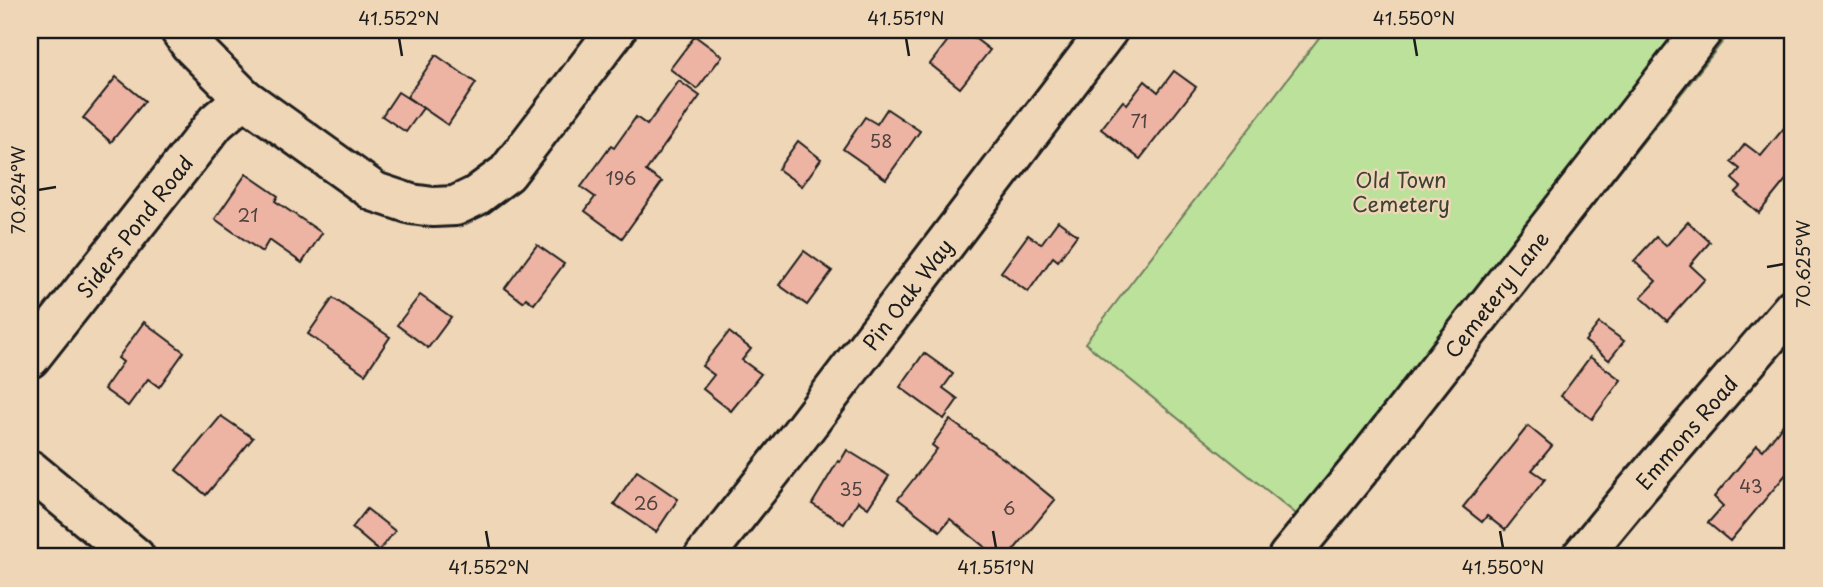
<svg xmlns="http://www.w3.org/2000/svg" width="1823" height="587" font-family="'Playpen Sans',sans-serif">
	<style>
		.green { fill: #bce19b; stroke: #6c7e5c; stroke-width: 2 }
		.building { fill: #edb4a4; stroke: #1c1c1c; stroke-width: 2 }
		.lines { fill: none; stroke-linecap: round; stroke-linejoin: round }
		.minor-casing { stroke: #1c1c1c; stroke-width: 44 }
		.highway-casing { stroke: #1c1c1c; stroke-width: 44 }
		.minor { stroke: #efd6b7; stroke-width: 38 }
		.highway { stroke: #efd6b7; stroke-width: 38 }
		.ticks { fill: none; stroke: #1c1c1c; stroke-width: 2.5 }
		.labels { text-anchor: middle; dominant-baseline: central; stroke-width: 5; stroke-linejoin: round; paint-order: stroke }
		.number-label { font-size: 18px; fill: #50423e }
		.park-label { font-size: 21px; fill: #3c4335; stroke: #efd6b7 }
		.street-label { font-size: 21px; fill: #1c1c1c; stroke: #efd6b7 }
		.neatline { fill: none; stroke: #1c1c1c; stroke-width: 2.5 }
		.ticks-label { font-size: 18px; text-anchor: middle; fill: #1c1c1c }
	</style>
	<rect width="100%" height="100%" fill="#efd6b7"/>
	<filter id="ink" filterUnits="userSpaceOnUse"><feTurbulence type="fractalNoise" baseFrequency=".0143" numOctaves="2"/><feDisplacementMap in="SourceGraphic" scale="14" xChannelSelector="R" yChannelSelector="G"/><feConvolveMatrix kernelMatrix="1 2 1 2 8 2 1 2 1" color-interpolation-filters="sRGB"/></filter>
	<g filter="url(#ink)">
		<!-- green -->
		<polygon class="green" points="1325,30 1732,30 1327,539 1085,343"/>
		<!-- building -->
		<g class="building">
			<polygon points="956,30 964,30 990,50 960,88 930,64"/>
			<polygon points="695,36 722,56 697,89 670,69"/>
			<polygon points="436,55 476,83 448,125 407,97"/>
			<polygon points="1174,71 1196,87 1140,159 1101,129 1123,101 1127,104 1145,81 1158,92"/>
			<polygon points="116,77 145,101 111,142 83,118"/>
			<polygon points="679,81 700,96 646,171 662,182 622,238 585,211 595,197 581,187 611,146 614,148 636,117 647,125"/>
			<polygon points="398,92 423,108 406,132 382,116"/>
			<polygon points="887,109 920,131 886,179 843,149 865,117 877,124"/>
			<polygon points="1793,117 1793,171 1759,213 1735,193 1741,187 1732,179 1740,169 1731,162 1745,144 1761,156"/>
			<polygon points="798,141 821,159 802,186 778,169"/>
			<polygon points="246,174 278,196 275,201 322,233 302,263 269,240 262,252 215,219"/>
			<polygon points="1058,221 1077,235 1058,261 1053,257 1028,292 1001,272 1028,235 1041,244"/>
			<polygon points="1688,222 1710,242 1690,265 1705,279 1667,321 1641,297 1656,281 1634,261 1656,237 1666,246"/>
			<polygon points="537,245 564,264 534,304 526,298 523,302 505,288"/>
			<polygon points="804,251 832,271 807,305 779,285"/>
			<polygon points="420,295 451,317 428,348 397,325"/>
			<polygon points="333,298 390,337 365,374 308,334"/>
			<polygon points="144,322 184,352 159,387 148,379 128,406 104,389 123,362 118,358"/>
			<polygon points="1599,323 1624,341 1609,360 1585,341"/>
			<polygon points="729,332 751,349 742,360 761,374 731,411 703,389 714,375 702,366"/>
			<polygon points="924,353 953,374 943,388 958,399 944,419 900,387"/>
			<polygon points="1590,357 1621,380 1592,419 1561,396"/>
			<polygon points="1793,412 1793,466 1730,541 1708,523 1723,506 1714,497 1757,445 1763,450"/>
			<polygon points="221,416 253,438 206,495 176,470"/>
			<polygon points="950,420 1011,464 1055,500 1008,557 997,557 950,519 940,531 898,499 937,449 932,445"/>
			<polygon points="1528,426 1552,446 1532,470 1545,479 1505,530 1487,516 1482,522 1463,507"/>
			<polygon points="847,450 889,476 868,508 858,501 844,524 812,504 838,461 840,462"/>
			<polygon points="637,471 678,499 656,532 614,504"/>
			<polygon points="367,509 395,531 379,551 352,528"/>
		</g>
		<g class="lines">
			<defs>
				<g id="minor">
					<polyline points="180,30 190,44 244,98"/>
					<polyline points="30,358 216,122 244,98 375,192 411,204 433,207 455,206 476,196 507,173 616,30"/>
					<polyline points="704,557 789,449 1108,30"/>
					<polyline points="1288,557 1364,464 1703,30"/>
					<polyline points="1581,557 1638,488 1793,308"/>
				</g>
				<polyline id="highway" points="30,470 135,557"/>
			</defs>
			<!-- minor casing -->
			<use href="#minor" class="minor-casing"/>
			<!-- highway casing -->
			<use href="#highway" class="highway-casing"/>
			<!-- minor -->
			<use href="#minor" class="minor"/>
			<!-- highway -->
			<use href="#highway" class="highway"/>
		</g>
	</g>
	<!-- ticks -->
	<path class="ticks" d="M 399,38 L 402,56M 906,38 L 909,56M 1414,38 L 1417,56M 38,190 L 56,187M 1767,267 L 1784,264M 486,531 L 489,548M 993,531 L 996,548M 1500,531 L 1503,548"/>
	<g class="labels">
		<!-- number labels -->
		<g class="number-label">
			<text x="1139" y="120">71</text>
			<text x="881" y="140">58</text>
			<text x="621" y="177">196</text>
			<text x="248" y="214">21</text>
			<text x="1751" y="485">43</text>
			<text x="851" y="488">35</text>
			<text x="646" y="502">26</text>
			<text x="1009" y="507">6</text>
		</g>
		<!-- park labels -->
		<g class="park-label">
			<text x="1401" y="179">Old Town<tspan x="1401" dy="24">Cemetery</tspan></text>
		</g>
		<!-- street labels -->
		<g class="street-label">
			<text transform="translate(134 226) rotate(-52)">Siders Pond Road</text>
			<text transform="translate(907 294) rotate(-53)">Pin Oak Way</text>
			<text transform="translate(1496 294) rotate(-52)">Cemetery Lane</text>
			<text transform="translate(1686 432) rotate(-49)">Emmons Road</text>
		</g>
	</g>
	<!-- margin -->
	<rect width="1823" height="587" fill="none" stroke="#efd6b7" stroke-width="77"/>
	<rect x="38" y="38" width="1746" height="510" class="neatline"/>
	<g class="ticks-label">
		<text x="399" y="25">41.552°N</text>
		<text x="906" y="25">41.551°N</text>
		<text x="1414" y="25">41.550°N</text>
		<text transform="translate(19 190) rotate(-90)" y="6">70.624°W</text>
		<text transform="translate(1804 264) rotate(-90)" y="6">70.625°W</text>
		<text x="489" y="574">41.552°N</text>
		<text x="996" y="574">41.551°N</text>
		<text x="1503" y="574">41.550°N</text>
	</g>
</svg>
